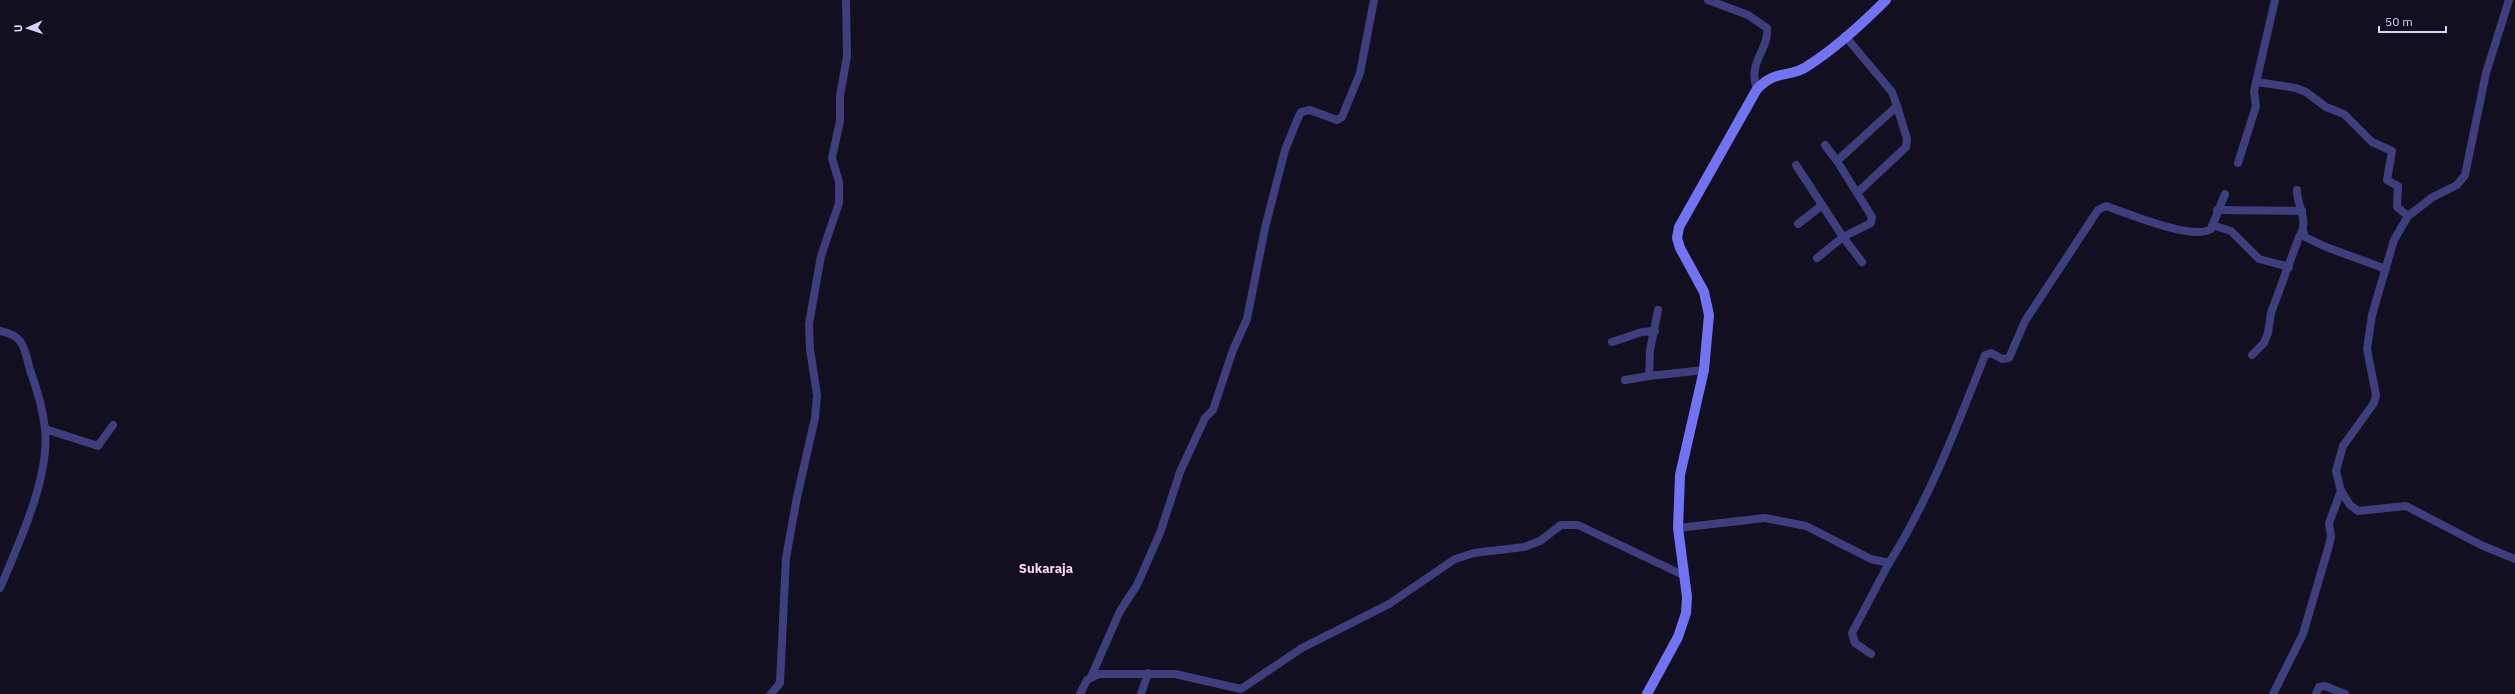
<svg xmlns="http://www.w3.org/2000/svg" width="2515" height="694" font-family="'IBM Plex Sans',sans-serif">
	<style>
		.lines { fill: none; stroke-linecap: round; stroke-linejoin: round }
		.minor { stroke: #3f3e7c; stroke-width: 8 }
		.secondary { stroke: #7273f3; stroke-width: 10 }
		.labels { text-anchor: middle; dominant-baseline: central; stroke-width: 3; stroke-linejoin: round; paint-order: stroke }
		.quarter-label { font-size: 13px; font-weight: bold; fill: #fbd5ef; stroke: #120f21 }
	</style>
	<rect width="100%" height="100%" fill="#120f21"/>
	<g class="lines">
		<!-- minor -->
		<g class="minor">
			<path d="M 1708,0 L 1748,15 L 1767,28 C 1769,51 1747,62 1757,89"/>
			<polyline points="2509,0 2486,73 2465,175 2457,185 2433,197 2408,216 2394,240 2372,315 2367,349 2376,395 2374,403 2343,446 2336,471 2341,491 2350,505 2358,511 2406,506 2481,545 2515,559"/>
			<polyline points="2257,82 2296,88 2306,92 2326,107 2344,114 2372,142 2392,151 2387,180 2398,186 2397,207 2408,216"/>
			<polyline points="1825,145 1837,161"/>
			<polyline points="2238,163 2256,106 2254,91 2275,0"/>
			<polyline points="1796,165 1843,237 1871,223 1872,217 1837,161 1897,106 1892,92 1845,36"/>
			<polyline points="1857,193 1906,147 1907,139 1897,106"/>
			<polyline points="2217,210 2302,211"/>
			<polyline points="1798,224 1821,206"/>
			<polyline points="2212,225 2231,231 2259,259 2289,267"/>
			<polyline points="2303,231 2305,237 2326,247 2386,269"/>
			<polyline points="1817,258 1843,237 1862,262"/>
			<polyline points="1658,310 1650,350 1649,376 1704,370"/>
			<path d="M 0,331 C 25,336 24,348 30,370 C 37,389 43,408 45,429 C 50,477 19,543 0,588"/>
			<polyline points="1612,342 1642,332 1655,331"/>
			<path d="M 2252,355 L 2264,343 L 2268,333 L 2271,313 L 2299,237 C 2310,220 2297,208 2297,190"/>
			<polyline points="1625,380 1649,376"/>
			<polyline points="45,429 98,446 113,425"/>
			<path d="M 1678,528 L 1765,518 L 1806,526 L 1871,559 L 1889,563 C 1930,498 1957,426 1985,355 L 1991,353 L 2002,359 L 2009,358 L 2025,321 L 2098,210 L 2106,206 C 2127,213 2193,241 2211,229 L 2225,194"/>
			<polyline points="1871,654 1855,643 1852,633 1889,563"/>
			<polyline points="1091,677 1120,611 1137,585 1160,533 1180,472 1205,418 1213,410 1233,350 1247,319 1265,228 1285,150 1298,118 1301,112 1310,110 1337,120 1342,117 1360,73 1374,0"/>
			<polyline points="771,694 780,683 786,558 797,497 815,418 817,395 810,349 809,324 821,256 839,203 839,182 832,158 840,121 840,96 847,56 846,0"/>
			<polyline points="1080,694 1087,680 1099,674 1175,674 1241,689 1302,648 1389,604 1455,559 1474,553 1524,547 1540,541 1561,525 1578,525 1683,575"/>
			<polyline points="1141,694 1148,673"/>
			<polyline points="2273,694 2303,634 2328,549 2331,537 2329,523 2341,491"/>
			<polyline points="2316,694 2319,687 2325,686 2345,694"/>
		</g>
		<!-- secondary -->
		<path class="secondary" d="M 1647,694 L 1678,637 L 1686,613 L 1687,597 L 1678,528 L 1680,475 L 1704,370 L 1709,315 L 1704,292 L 1680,248 L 1677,238 L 1679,227 L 1757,89 C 1776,69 1789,78 1806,67 C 1835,49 1862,24 1886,0"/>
	</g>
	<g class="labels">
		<!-- quarter labels -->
		<g class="quarter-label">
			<text x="1046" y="568">Sukaraja</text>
		</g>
	</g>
	<!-- north arrow -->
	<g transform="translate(28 28) rotate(267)" stroke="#120f21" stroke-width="3" paint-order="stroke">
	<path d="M0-3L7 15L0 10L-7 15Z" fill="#d6d3fb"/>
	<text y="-6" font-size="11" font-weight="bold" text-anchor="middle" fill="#d6d3fb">U</text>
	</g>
	<!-- scale -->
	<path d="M2379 26v6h67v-6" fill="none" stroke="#d6d3fb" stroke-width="2"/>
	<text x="2385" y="26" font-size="12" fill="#d6d3fb" stroke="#120f21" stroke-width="3" paint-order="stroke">50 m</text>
</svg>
